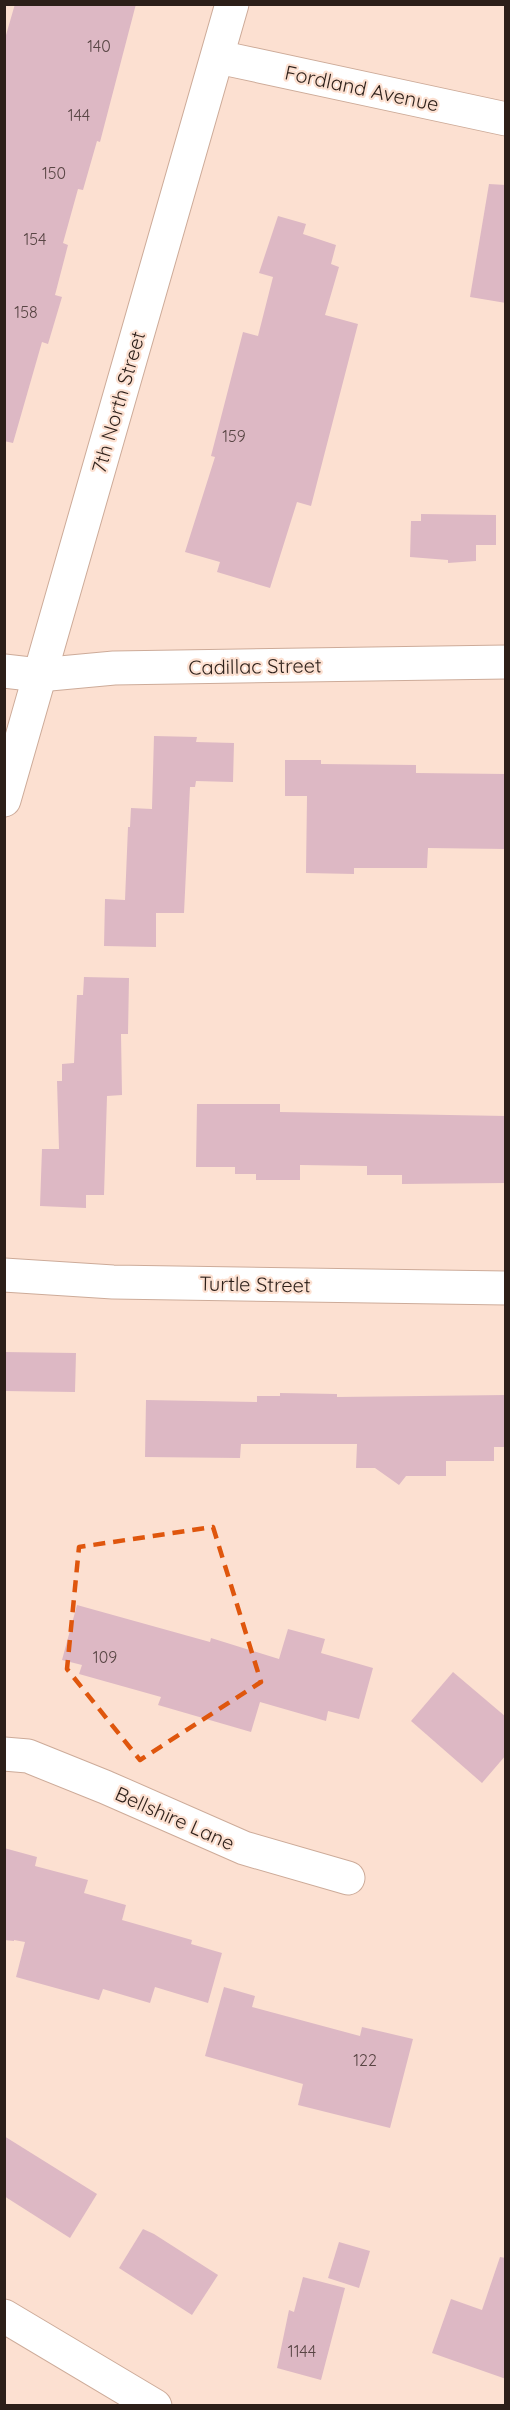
<svg xmlns="http://www.w3.org/2000/svg" width="510" height="2410" font-family="Quicksand,sans-serif">
	<style>
		.building { fill: #ddb8c4 }
		.lines { fill: none; stroke-linecap: round; stroke-linejoin: round }
		.street-casing { stroke: #cdab99; stroke-width: 35 }
		.secondary-casing { stroke: #cdab99; stroke-width: 35 }
		.street { stroke: #fff; stroke-width: 33 }
		.secondary { stroke: #fff; stroke-width: 33 }
		.marked { fill: none; stroke: #df560d; stroke-width: 4.5; stroke-dasharray: 12 8; stroke-linejoin: round }
		.labels { text-anchor: middle; dominant-baseline: central; stroke-width: 4.5; stroke-linejoin: round; paint-order: stroke }
		.number-label { font-size: 16px; fill: #584544 }
		.street-label { font-size: 20px; fill: #2c1f19; stroke: #fce0d1 }
	</style>
	<rect width="100%" height="100%" fill="#fce0d1"/>
	<!-- building -->
	<g class="building">
		<polygon points="15,4 136,4 100,142 97,141 83,190 78,189 63,243 68,245 55,295 62,297 48,344 42,342 13,443 4,441 4,42"/>
		<polygon points="489,184 506,185 506,303 470,297"/>
		<polygon points="278,216 306,224 303,234 336,245 331,264 339,267 325,315 358,324 311,506 297,502 270,588 217,572 220,562 185,552 215,457 211,456 243,332 258,336 273,277 259,273"/>
		<polygon points="421,514 496,515 496,545 476,545 476,561 448,563 448,560 410,557 411,521 421,521"/>
		<polygon points="154,736 197,737 196,742 234,743 233,782 196,781 195,787 190,787 184,913 156,913 156,947 104,946 105,899 125,900 128,827 130,827 131,808 152,809"/>
		<polygon points="285,760 321,760 321,764 416,765 416,773 506,774 506,849 428,848 427,868 354,868 354,874 306,873 307,796 285,796"/>
		<polygon points="84,977 129,978 128,1034 121,1034 122,1095 107,1096 104,1195 86,1195 86,1208 40,1206 42,1149 59,1149 57,1081 62,1081 62,1064 74,1063 77,995 83,995"/>
		<polygon points="197,1104 280,1104 280,1112 506,1116 506,1183 402,1184 402,1175 367,1175 367,1166 300,1165 300,1180 256,1180 256,1174 235,1174 235,1167 196,1167"/>
		<polygon points="4,1352 76,1353 75,1392 4,1391"/>
		<polygon points="280,1393 337,1394 337,1397 506,1395 506,1447 494,1447 494,1461 446,1461 446,1476 406,1476 399,1485 375,1468 356,1468 357,1444 241,1444 240,1458 145,1457 146,1400 257,1402 257,1396 280,1396"/>
		<polygon points="77,1605 210,1642 211,1638 279,1659 288,1629 325,1639 321,1653 373,1668 359,1719 328,1711 326,1721 260,1702 251,1732 158,1705 161,1697 79,1674 82,1665 62,1660"/>
		<polygon points="453,1672 506,1717 506,1755 482,1783 411,1721"/>
		<polygon points="4,1848 37,1857 35,1866 88,1880 84,1893 126,1905 122,1920 192,1940 191,1944 222,1953 208,2003 155,1987 150,2003 103,1989 99,2000 16,1977 25,1942 14,1940 14,1941 4,1940"/>
		<polygon points="224,1987 255,1996 252,2007 360,2036 362,2027 413,2039 390,2128 298,2105 303,2084 205,2056"/>
		<polygon points="4,2136 97,2194 70,2238 4,2196"/>
		<polygon points="143,2229 154,2234 218,2275 192,2315 119,2268"/>
		<polygon points="339,2242 370,2251 359,2288 328,2278"/>
		<polygon points="500,2257 506,2258 506,2379 432,2353 451,2299 482,2310"/>
		<polygon points="303,2277 345,2288 321,2380 277,2368 289,2310 294,2312"/>
	</g>
	<g class="lines">
		<defs>
			<g id="street">
				<polyline points="218,57 506,119"/>
				<polyline points="4,671 39,675 114,668 506,662"/>
				<polyline points="4,1275 113,1282 506,1288"/>
				<polyline points="4,1754 28,1756 105,1787 244,1848 348,1878"/>
				<polyline points="4,2316 155,2406"/>
			</g>
			<polyline id="secondary" points="4,800 232,4"/>
		</defs>
		<!-- street casing -->
		<use href="#street" class="street-casing"/>
		<!-- secondary casing -->
		<use href="#secondary" class="secondary-casing"/>
		<!-- street -->
		<use href="#street" class="street"/>
		<!-- secondary -->
		<use href="#secondary" class="secondary"/>
	</g>
	<!-- marked area -->
	<path class="marked" d="M 213,1527 L 261,1682 L 140,1760 L 67,1669 L 79,1547 Z"/>
	<g class="labels">
		<!-- number labels -->
		<g class="number-label">
			<text x="99" y="46">140</text>
			<text x="79" y="115">144</text>
			<text x="54" y="173">150</text>
			<text x="35" y="239">154</text>
			<text x="26" y="312">158</text>
			<text x="234" y="436">159</text>
			<text x="105" y="1657">109</text>
			<text x="365" y="2060">122</text>
			<text x="302" y="2351">1144</text>
		</g>
		<!-- street labels -->
		<g class="street-label">
			<text transform="translate(362 88) rotate(12)">Fordland Avenue</text>
			<text transform="translate(118 402) rotate(-74)">7th North Street</text>
			<text transform="translate(255 666) rotate(-1)">Cadillac Street</text>
			<text transform="translate(255 1284) rotate(1)">Turtle Street</text>
			<text transform="translate(175 1818) rotate(24)">Bellshire Lane</text>
		</g>
	</g>
	<!-- border -->
	<rect width="510" height="2410" fill="none" stroke="#2c1f19" stroke-width="12"/>
</svg>
